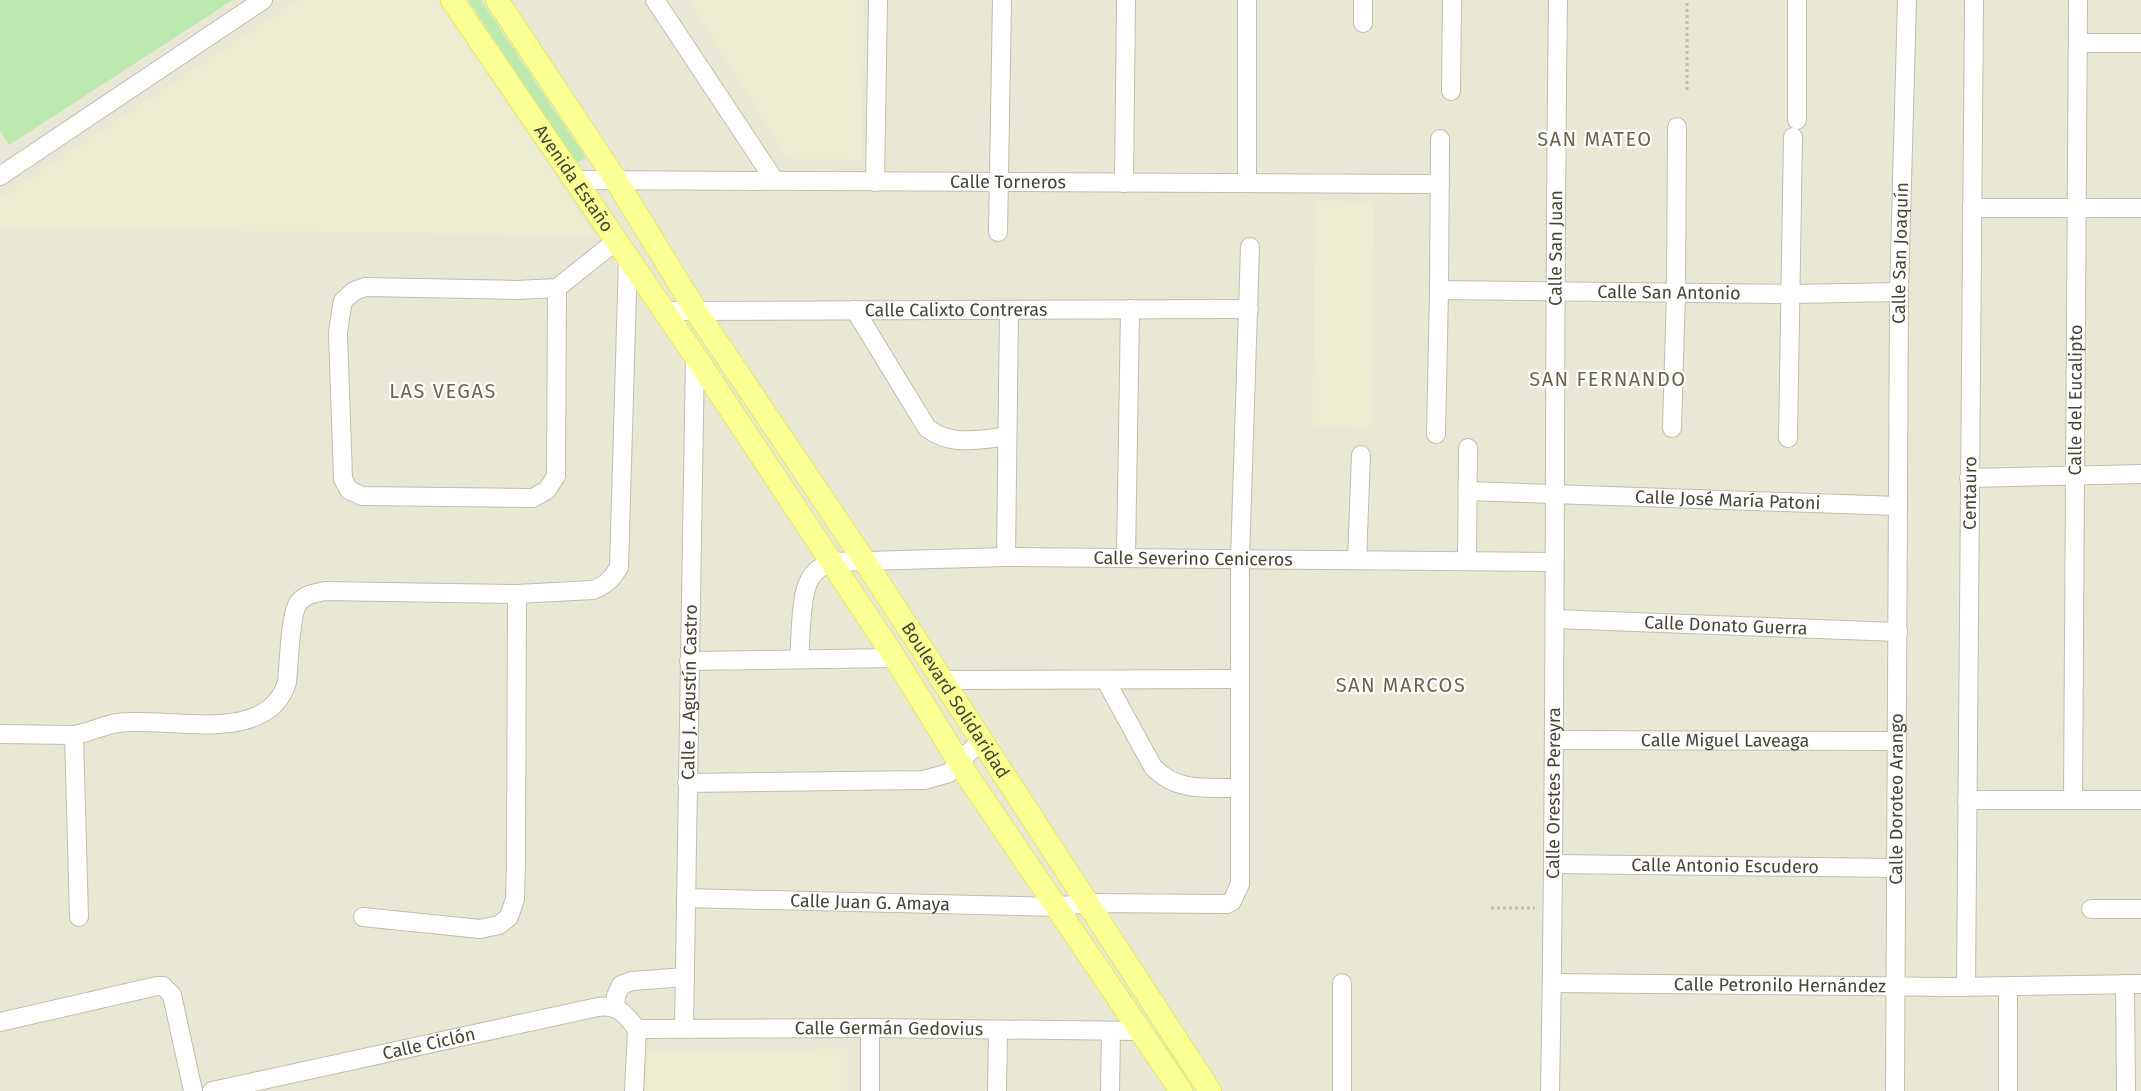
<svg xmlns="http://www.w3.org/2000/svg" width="2141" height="1091" font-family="'Fira Sans',sans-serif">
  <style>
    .residential { fill: #e8e8d4 }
    .education { fill: #ecedd0 }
    .green { fill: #bce9ae }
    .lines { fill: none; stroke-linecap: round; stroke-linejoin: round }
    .minor-casing { stroke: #bfbfa9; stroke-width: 20 }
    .major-casing { stroke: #e4e662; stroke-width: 24 }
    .path { stroke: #c1c09a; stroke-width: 3; stroke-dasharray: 3 3; stroke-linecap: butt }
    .minor { stroke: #fff; stroke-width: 18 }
    .major { stroke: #fcff94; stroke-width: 22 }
    .labels { text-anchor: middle; stroke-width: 4.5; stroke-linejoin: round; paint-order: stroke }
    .street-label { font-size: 18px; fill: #474535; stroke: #fff }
    .neighbourhood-label { font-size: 20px; letter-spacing: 1.5px; fill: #6a674c; stroke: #fff }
  </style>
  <rect width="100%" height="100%" fill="#f3f4e7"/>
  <path class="residential" d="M0,0H2141V1091H0Z"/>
  <path class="education" d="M298,0H438L595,236L0,227V199Z
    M688,0H863L862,160L788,159Z
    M1315,201L1374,202L1372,427L1313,426Z
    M847,1049V1091H647V1052Z"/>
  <path class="green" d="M0,0H233L9,145L0,131Z
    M468,0H481L586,158L576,163Z"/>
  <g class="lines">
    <g class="minor-casing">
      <g id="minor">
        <path d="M655,0L775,181"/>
        <path d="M1363,23V0"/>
        <path d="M2078,43H2141"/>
        <path d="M1451,91L1452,0"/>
        <path d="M1797,120V0"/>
        <path d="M0,176L263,0"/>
        <path id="s1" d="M574,180L1440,184"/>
        <path d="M875,182L878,0"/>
        <path d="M1124,183L1126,0"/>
        <path d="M1247,183V0"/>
        <path d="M1972,208H2141"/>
        <path d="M998,232L1002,0"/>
        <path d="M557,288L556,476L547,490L533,498L362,496L349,490L343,479L338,333L340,318L343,301L354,291L365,287L517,290L557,288L616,241"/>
        <path id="s2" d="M1439,290L1791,294L1899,292"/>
        <path d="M855,310L927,428C952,447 977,439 1006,437"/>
        <path id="s3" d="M664,311L1249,309"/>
        <path d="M1672,428L1676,292L1677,127"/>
        <path d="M1436,434L1439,290L1440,139"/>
        <path d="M1788,438L1793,137"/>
        <path d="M1969,478L2141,474"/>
        <path id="s4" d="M1468,491L1898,506"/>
        <path d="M1006,557L1009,310"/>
        <path d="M1126,558L1130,309"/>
        <path d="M1357,560L1361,455"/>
        <path d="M1467,560L1468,448"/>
        <path id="s5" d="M1555,619L1898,632"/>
        <path id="s6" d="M799,659C801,640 800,594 810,579C815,570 822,566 832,562L1006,557L1554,562"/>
        <path d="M689,661L895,658"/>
        <path d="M943,680L1240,679"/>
        <path d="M1106,681L1153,767C1178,793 1206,787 1240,788"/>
        <path d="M0,734L74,735"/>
        <path id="s7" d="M1554,740L1897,741"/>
        <path d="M687,783L924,780L949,773L982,739"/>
        <path d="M1967,800H2141"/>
        <path id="s8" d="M2073,800L2078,0"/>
        <path id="s9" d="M1554,864L1896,868"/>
        <path id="s10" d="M686,898L1055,907L1088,903L1227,904L1232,901L1240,884V560L1250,247"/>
        <path d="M2091,909H2141"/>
        <path d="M79,917L74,735C89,733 103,725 118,723C167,716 268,747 287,682C289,665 290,612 299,602C306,594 316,593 325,591L517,594L593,590C606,585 612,579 619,567L628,258"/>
        <path d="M363,917L480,929L499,925L509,917L515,899L516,863L517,594"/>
        <path id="s11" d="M1552,983L1952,987L2141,984"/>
        <path d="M2125,984L2126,1091"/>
        <path id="s12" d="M1966,987L1974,0"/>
        <path d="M2008,987V1091"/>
        <path d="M615,1008L616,996L621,985L632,981L685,977"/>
        <path d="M0,1022L157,986H163L172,995L193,1091"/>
        <path id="s13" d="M684,1028L695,356"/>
        <path id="s14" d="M637,1029L870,1028L1141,1031"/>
        <path id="s15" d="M212,1091L598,1007C618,1004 626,1015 637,1029"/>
        <path d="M634,1091L637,1029"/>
        <path d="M870,1091V1028"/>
        <path d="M997,1091L998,1030"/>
        <path d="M1110,1091L1111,1032"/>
        <path d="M1342,1091V983"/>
        <path id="s16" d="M1550,1091C1557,727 1553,364 1558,0"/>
        <path id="s17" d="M1895,1091L1899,292L1907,0"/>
      </g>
    </g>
    <g class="major-casing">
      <g id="major">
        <path id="s18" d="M452,0L695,356L895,658L969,778L1181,1091"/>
        <path id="s19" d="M497,0L616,180L696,311L864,560L1210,1091"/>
      </g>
    </g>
    <path class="path" d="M1687,90V0
      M1491,908H1535"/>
    <use href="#minor" class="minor"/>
    <use href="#major" class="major"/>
  </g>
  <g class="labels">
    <g class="street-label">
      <text dy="6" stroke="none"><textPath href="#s18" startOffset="216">Avenida Estaño</textPath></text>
      <text dy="6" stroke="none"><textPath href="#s1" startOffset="434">Calle Torneros</textPath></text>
      <text dy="6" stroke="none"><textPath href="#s16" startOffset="843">Calle San Juan</textPath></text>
      <text dy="6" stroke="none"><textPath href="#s17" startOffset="838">Calle San Joaquín</textPath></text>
      <text dy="6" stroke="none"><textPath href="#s2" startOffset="230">Calle San Antonio</textPath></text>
      <text dy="6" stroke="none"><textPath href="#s3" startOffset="292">Calle Calixto Contreras</textPath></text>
      <text dy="6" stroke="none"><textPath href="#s8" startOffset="400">Calle del Eucalipto</textPath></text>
      <text dy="6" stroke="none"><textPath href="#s12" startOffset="494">Centauro</textPath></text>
      <text dy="6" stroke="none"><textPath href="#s4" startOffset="260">Calle José María Patoni</textPath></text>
      <text dy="6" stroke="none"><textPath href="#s6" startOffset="471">Calle Severino Ceniceros</textPath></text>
      <text dy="6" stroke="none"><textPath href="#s5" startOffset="171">Calle Donato Guerra</textPath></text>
      <text dy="6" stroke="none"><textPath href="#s13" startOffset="336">Calle J. Agustín Castro</textPath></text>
      <text dy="6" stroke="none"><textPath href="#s19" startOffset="837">Boulevard Solidaridad</textPath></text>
      <text dy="6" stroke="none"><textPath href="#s7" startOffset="171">Calle Miguel Laveaga</textPath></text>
      <text dy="6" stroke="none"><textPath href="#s16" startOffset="298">Calle Orestes Pereyra</textPath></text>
      <text dy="6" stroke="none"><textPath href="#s17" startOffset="292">Calle Doroteo Arango</textPath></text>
      <text dy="6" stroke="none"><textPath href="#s9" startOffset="171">Calle Antonio Escudero</textPath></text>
      <text dy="6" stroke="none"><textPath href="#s10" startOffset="184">Calle Juan G. Amaya</textPath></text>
      <text dy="6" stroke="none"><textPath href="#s11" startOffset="228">Calle Petronilo Hernández</textPath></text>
      <text dy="6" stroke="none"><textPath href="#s14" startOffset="252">Calle Germán Gedovius</textPath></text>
      <text dy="6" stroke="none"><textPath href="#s15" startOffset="222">Calle Ciclón</textPath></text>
    </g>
    <g class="neighbourhood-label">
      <text x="1595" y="146">SAN MATEO</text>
      <text x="1608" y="386">SAN FERNANDO</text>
      <text x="443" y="398">LAS VEGAS</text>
      <text x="1401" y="692">SAN MARCOS</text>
    </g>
  </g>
</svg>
